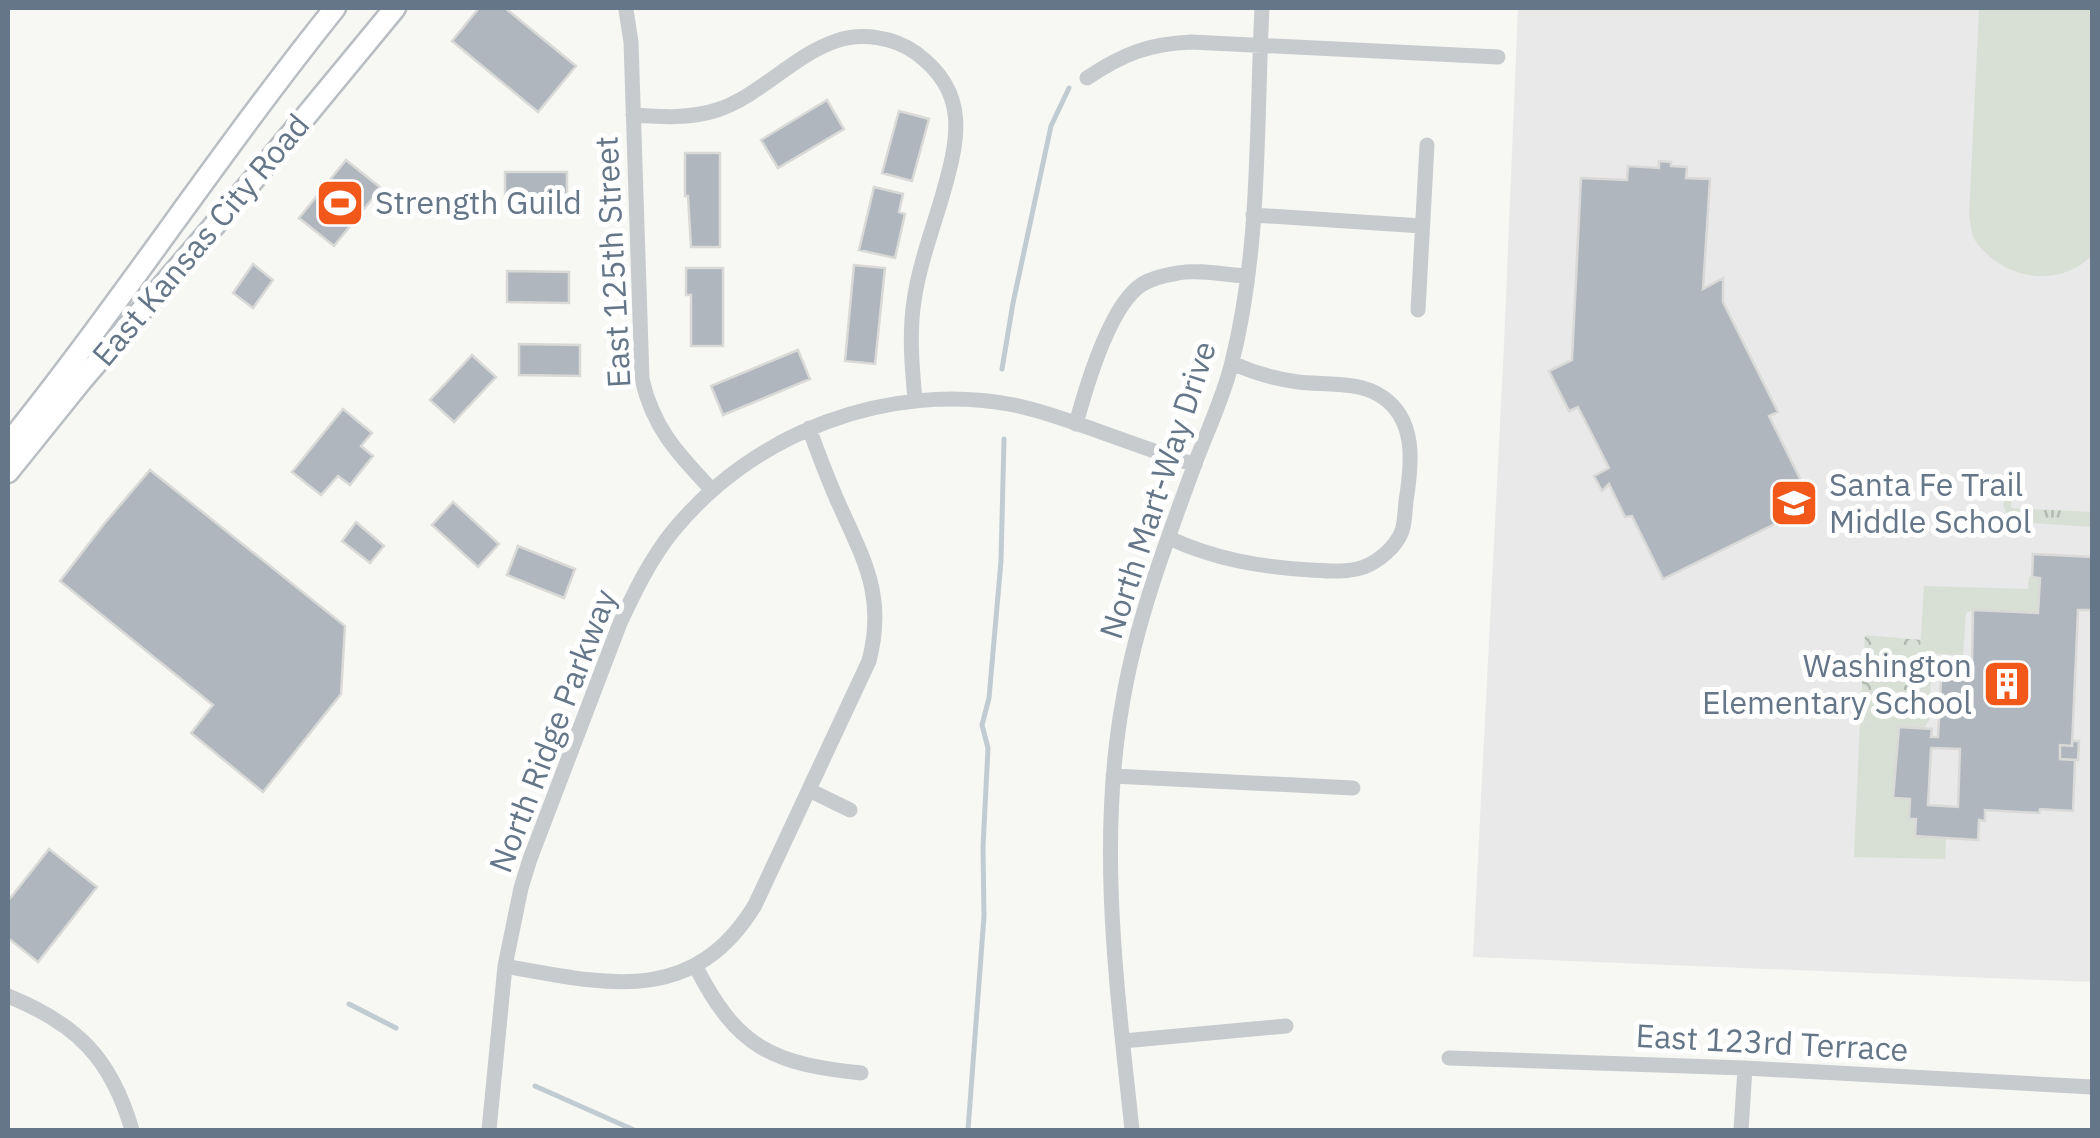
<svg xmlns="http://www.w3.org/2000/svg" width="2100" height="1138" font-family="'IBM Plex Sans',sans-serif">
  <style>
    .built { fill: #e8e9e8 }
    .grass { fill: url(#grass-tufts) }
    .park { fill: url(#park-crowns) }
    .garden { fill: #d8e0d5 }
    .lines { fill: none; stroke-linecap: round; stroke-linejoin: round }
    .stream { stroke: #c1ccd2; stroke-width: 5 }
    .building { fill: #afb6bd; stroke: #d9d9d7; stroke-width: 2.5; fill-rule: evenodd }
    .secondary-casing { stroke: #b9bec3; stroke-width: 25 }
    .street { stroke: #c7cbce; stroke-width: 15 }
    .secondary { stroke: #fff; stroke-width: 20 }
    .labels { text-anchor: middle; stroke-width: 10; stroke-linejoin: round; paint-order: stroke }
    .poi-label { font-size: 32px; fill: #647688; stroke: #fff; text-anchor: start }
    .street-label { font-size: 32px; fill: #647688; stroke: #fff }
  </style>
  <defs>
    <pattern id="grass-tufts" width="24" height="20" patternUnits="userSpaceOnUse" patternTransform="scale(2.5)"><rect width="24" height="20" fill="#d8e0d5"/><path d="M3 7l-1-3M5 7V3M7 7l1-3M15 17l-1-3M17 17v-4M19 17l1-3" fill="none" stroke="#b3bab3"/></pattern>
    <pattern id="park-crowns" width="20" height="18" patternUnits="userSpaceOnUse" patternTransform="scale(2.5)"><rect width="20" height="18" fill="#d8e0d5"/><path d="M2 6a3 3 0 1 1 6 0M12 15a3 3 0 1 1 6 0" fill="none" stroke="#b3bab3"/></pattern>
  </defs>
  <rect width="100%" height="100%" fill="#f7f8f4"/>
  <path class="built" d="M1518,8H2092V982L1473,957L1504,345Z"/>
  <path class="grass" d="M2006,493L2011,495V508L2092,512V527L2015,522C2005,516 2000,503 2006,493Z"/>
  <path class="park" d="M1865,635L1921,640L1917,700C1906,722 1882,722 1860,721Z"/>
  <path class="garden" d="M1979,8H2092V255C2063,286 2013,281 1985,252C1983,250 1976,243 1975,240C1971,234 1971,224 1969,217Z
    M2029,577L2040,578L2038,613L1973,610L1966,613L1963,655L1932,654L1929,721L1924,728H1899L1893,797L1910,799L1909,818L1916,819V836L1946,838L1945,859L1854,857L1860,721C1882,722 1906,721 1917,700L1924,586L2028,589Z"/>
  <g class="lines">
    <path class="stream" d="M1002,369L1013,303L1051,126L1069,88
      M349,1004L396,1028
      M535,1086L634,1130
      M968,1130L984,916L983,847L988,748L982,725L989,698L1001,561L1004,439"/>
  </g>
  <path class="building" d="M479,8H505L576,66L538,112L452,41Z
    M827,100L844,129L778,168L761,140Z
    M899,111L929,119L912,181L882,173Z
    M685,153H720V247H691L688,196H685Z
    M346,160L381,188L334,246L299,218Z
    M1659,161L1671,162V166L1687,167L1686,178L1710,179L1703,289L1723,278V302L1778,412L1769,416L1813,505L1663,579L1632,516L1625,517L1609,484L1602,491L1594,476L1609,468L1578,407L1569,411L1549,371L1572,360L1581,178L1627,180L1628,166L1659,168Z
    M505,172H567V203H505Z
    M874,187L903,194L899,212L905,214L895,258L859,250Z
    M253,264L273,280L253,308L233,293Z
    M854,265L885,268L875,364L845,361Z
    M686,268H723V346H691V295H686Z
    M507,271L569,272V303L507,302Z
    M519,344L580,345V376L519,375Z
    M798,350L810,379L723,415L711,386Z
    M472,355L496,377L454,422L430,400Z
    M343,409L372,433L361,446L373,456L350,485L338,476L321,495L292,472Z
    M150,470L345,626L341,694L263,792L191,733L213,705L60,581L104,524Z
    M453,502L499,544L478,567L432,525Z
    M356,522L384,546L370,563L342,541Z
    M518,546L575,569L564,598L507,575Z
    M2033,554L2092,557V610H2078L2072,746L2060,745V759L2075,760L2073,811L2040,809L2039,813L1985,810V821L1979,820L1978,840L1915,836L1916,819H1909L1910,799L1893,798L1899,727L1932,729L1931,737H1938L1942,663L1972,665L1973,610L2038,613L2040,578L2032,577ZM1931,748L1960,749L1958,807L1928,805Z
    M2072,741H2079L2078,760L2060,759V745L2072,746Z
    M49,849L97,887L38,962L8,938V901Z"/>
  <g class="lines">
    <g class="secondary-casing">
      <path id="secondary" d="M8,444C122,302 221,150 335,8
        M8,472L82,380L254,179L395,8"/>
    </g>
    <path class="street" d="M626,10L631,42L642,379C653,428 678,454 711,489
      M1087,78C1123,54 1148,44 1191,42L1498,57
      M633,115C662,117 689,119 717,110C760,96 792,56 836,41C861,32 894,37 916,53C971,93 958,141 942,197C932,231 919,266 914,301C909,334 912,367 915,400
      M1253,215L1422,226
      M1418,310L1427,145
      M1076,424C1086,387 1109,307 1141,285C1150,279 1166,275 1178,273C1199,269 1225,275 1247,276
      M1169,538C1214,559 1260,567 1310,570C1327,571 1347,573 1364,567C1379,561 1396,547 1402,531C1405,522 1405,510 1406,501C1412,464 1417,419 1381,396C1358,381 1325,385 1298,382C1275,379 1254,373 1232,363
      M1113,776L1353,788
      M809,790L850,810
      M505,966C605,984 693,1007 755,905L869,661C886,596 864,560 838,502C827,477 818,453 809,428
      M696,967C737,1048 773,1064 861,1073
      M8,996C77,1024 111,1058 132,1130
      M1123,1041L1286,1026
      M1449,1058L1745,1068L2092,1087
      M489,1130L505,966L521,888L530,859L620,623C635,591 651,558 673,531C754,432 888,381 1014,405C1039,410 1063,419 1087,427C1123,440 1159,453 1195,465
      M1132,1130C1117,987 1097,844 1123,700C1137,618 1167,540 1196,461C1208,429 1224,396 1232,362C1261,247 1256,125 1262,8
      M1741,1130L1745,1068"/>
    <use href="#secondary" class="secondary"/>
  </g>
  <defs>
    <g id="stadium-square" transform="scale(2.5)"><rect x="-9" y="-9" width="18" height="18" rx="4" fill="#f2581a" stroke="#fff"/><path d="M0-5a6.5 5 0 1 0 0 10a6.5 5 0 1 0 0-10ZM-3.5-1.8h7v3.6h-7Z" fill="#fff"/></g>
    <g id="school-square" transform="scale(2.5)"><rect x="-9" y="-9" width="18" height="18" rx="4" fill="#f2581a" stroke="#fff"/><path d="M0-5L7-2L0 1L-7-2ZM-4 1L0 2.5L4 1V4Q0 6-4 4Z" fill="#fff"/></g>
    <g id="building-square" transform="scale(2.5)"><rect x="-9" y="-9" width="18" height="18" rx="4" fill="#f2581a" stroke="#fff"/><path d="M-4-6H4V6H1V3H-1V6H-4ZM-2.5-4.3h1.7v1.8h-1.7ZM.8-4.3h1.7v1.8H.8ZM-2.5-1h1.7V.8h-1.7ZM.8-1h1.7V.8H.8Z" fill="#fff"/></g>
  </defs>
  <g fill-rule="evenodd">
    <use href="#stadium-square" x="340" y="203"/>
    <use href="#school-square" x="1794" y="503"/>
    <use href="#building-square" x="2007" y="684"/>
  </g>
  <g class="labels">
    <g class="poi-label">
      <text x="375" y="214">Strength Guild</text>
      <text x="1829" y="496">Santa Fe Trail<tspan x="1829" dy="37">Middle School</tspan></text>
      <text x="1972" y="677" text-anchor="end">Washington<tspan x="1972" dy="37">Elementary School</tspan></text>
    </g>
    <g class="street-label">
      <text transform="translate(201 240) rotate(-50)" y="11">East Kansas City Road</text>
      <text transform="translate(613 262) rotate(-93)" y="11">East 125th Street</text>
      <text transform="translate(1158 490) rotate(-72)" y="11">North Mart-Way Drive</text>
      <text transform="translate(553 731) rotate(-69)" y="11">North Ridge Parkway</text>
      <text transform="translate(1772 1043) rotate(3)" y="11">East 123rd Terrace</text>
    </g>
  </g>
  <rect width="2100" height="1138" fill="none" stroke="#647688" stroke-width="20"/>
</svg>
